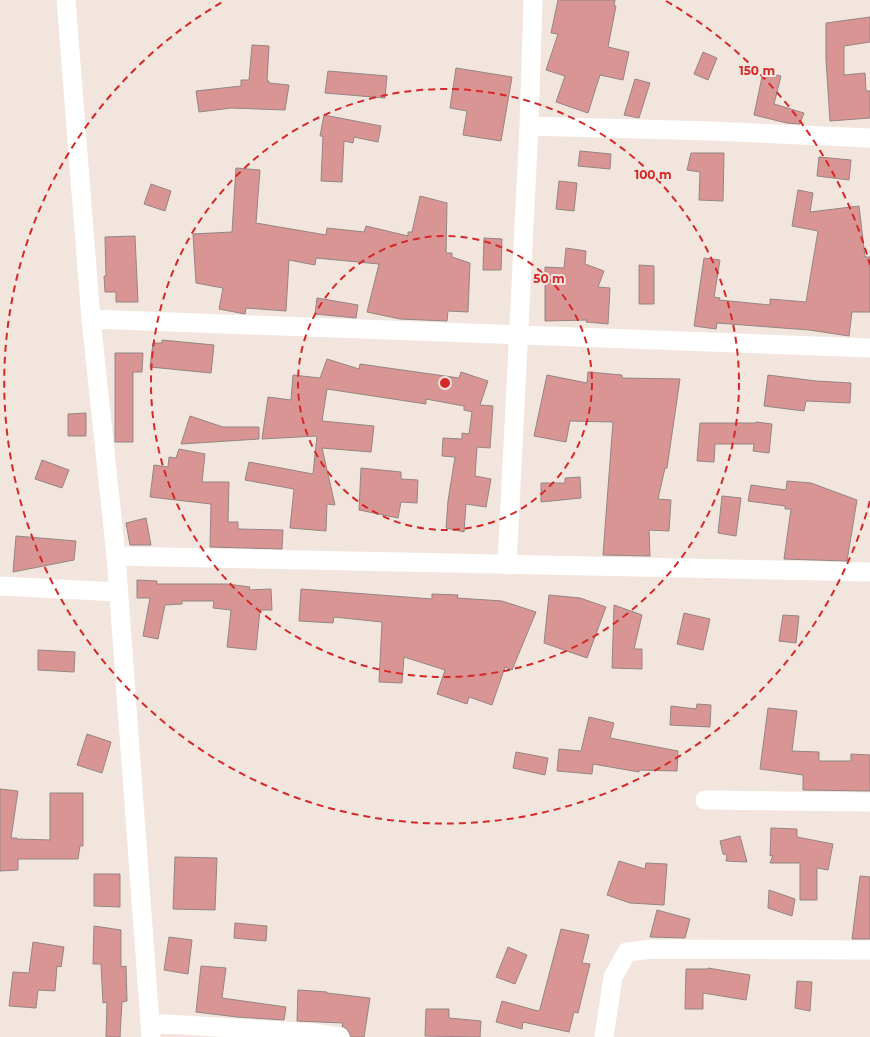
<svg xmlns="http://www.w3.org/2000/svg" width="870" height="1037" font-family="Montserrat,sans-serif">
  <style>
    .building { fill: #d99593; stroke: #948584 }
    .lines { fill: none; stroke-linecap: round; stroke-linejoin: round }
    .minor { stroke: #fff; stroke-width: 19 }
    .ring { fill: none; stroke: #d62828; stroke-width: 2; stroke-dasharray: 7 5 }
    .centre { fill: #d62828; stroke: #f2e5dd; stroke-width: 2 }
    .ring-label { font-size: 12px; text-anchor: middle; font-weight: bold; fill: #d62828; stroke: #f2e5dd; stroke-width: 4; stroke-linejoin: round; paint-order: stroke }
  </style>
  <rect width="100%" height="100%" fill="#f2e5dd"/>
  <path class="building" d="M558,0H615L614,6H616L608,47L629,52L623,80L600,75L588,113L556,102L565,76L546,70L558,34L551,33Z
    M870,17V42L844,46V75L865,73L866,91H870V118L830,121L826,60V23Z
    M252,45L269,46L267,81H269V83L289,85L285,110L231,108L199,112L196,91L241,86V80H249Z
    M703,52L717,58L708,80L694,74Z
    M456,68L512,77L501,141L463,135L467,111L450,108Z
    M328,71L387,76L385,98L325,93Z
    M763,72L781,76L774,104L804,113L800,124L787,123L754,115Z
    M635,79L650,83L639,118L624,115Z
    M324,115L381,126L378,142L354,137L353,143L344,141L342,182L321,181L323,136H320Z
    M580,151L611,154L610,169L578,166Z
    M691,153H724L723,201L699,200L700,172L687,170Z
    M819,157L851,160L849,180L817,176Z
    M236,168L260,170L256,223L326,235L327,228L364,232L366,226L408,236V232H412L420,196L447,203L446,253H452V257L470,263L468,312L448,311L447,321L400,319L367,312L379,264L316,258L315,265L289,260L286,311L246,308L245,314L219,309L223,288L196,283L193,234L232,232Z
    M559,181L577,183L574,211L556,209Z
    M151,184L171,191L165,211L144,204Z
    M798,190L813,193L810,212L859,206L865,257H870V312H852L849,336L809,330L717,323L716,329L694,326L704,258L720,260L714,297L720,298L719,300L770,305V299L806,302L818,231L792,226Z
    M135,236L138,302H116V292H105L104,276H106L105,237Z
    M484,238L502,239L501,270H483Z
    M566,248L586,251L585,264L604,271L598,287L610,288L608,324L586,322L587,320L545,321V267L564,268Z
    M639,265L654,266V304H639Z
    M317,298L358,305L356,318L315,314Z
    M162,340L214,345L211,373L150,367L153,343H162Z
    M115,353H143L142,372H133V442H115Z
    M327,359L359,369L360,364L459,378L461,372L488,381L480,405L493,406L490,448L477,447L475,476L491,479L486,507L466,504L464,532L446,528L448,501L455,457L442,456L443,438L462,439V433L469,434L472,412L464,410V406L426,399V404L327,389L322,421L374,426L371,452L322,448L335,505L327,504L326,531L290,528L294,489L245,480L249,462L313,474L317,436L262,439L268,397L291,400L293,375L320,378Z
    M588,372L622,375V378L680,379L667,468H665L658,499L671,500L669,531L649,530L650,556L603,555L613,422L570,421L566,442L534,436L547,375L587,383Z
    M768,375L816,381L851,383L850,403L806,401L804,411L764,406Z
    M86,413V436H68V414Z
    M190,416L223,427H259V439L181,444Z
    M756,422L772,424L769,453L753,451L754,444H715L714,462L697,461L700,423H756Z
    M179,449L205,454L202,482H229L228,522H238V529L283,530L282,549L210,547L211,504L150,497L154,465L168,467L169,457L176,458Z
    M42,460L69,470L62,488L35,479Z
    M361,468L401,472V479L418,480L417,503L401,502L398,518L359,510Z
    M580,477L581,498L541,502V483H565V478Z
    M787,481L811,483L857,500L847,561L784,559L791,509H785V506L748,501L751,485L786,490Z
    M722,496L741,498L736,536L718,533Z
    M146,518L151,545H130L126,523Z
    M16,536L76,541L74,560L13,572Z
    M137,580L157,581V584H227L250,587L249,590L271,589L272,610H260L256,650L227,647L231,610L213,608L214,601H182V604L165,605L158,639L143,636L150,598H137Z
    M301,589L432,599V594L458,595L457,598L502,601L536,612L512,670L505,667L492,705L469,697L467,704L437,694L445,670L404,657L402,683L379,682L382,622L334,617L333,623L299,621Z
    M549,595L580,598L606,607L587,658L544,643Z
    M614,605L642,615L634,649H642V669L612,668Z
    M684,613L710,619L703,650L677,644Z
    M783,615L799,616L796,643L779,641Z
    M38,650L75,652L74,672L38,670Z
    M697,704L711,705L710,727L670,725L671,706L696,709Z
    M768,708L797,711L792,751L819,752V761H851V754L870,755V791L803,790V775L760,769Z
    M589,717L614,723L610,738L678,751L677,771L639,770V772L593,764L592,774L557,771L559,749L581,751Z
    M87,734L111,742L102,773L77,765Z
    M516,752L548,758L545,775L513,768Z
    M0,789L18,791L11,838H17V839L50,840V793H83V846H80L78,859H18V870L0,871Z
    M771,828L797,829V837L833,844L828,870L817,868V900H800V863H770L773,855L770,856Z
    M740,836L747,862L726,861L727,855L723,854L720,841Z
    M175,857L217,858L215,910L173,909Z
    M619,861L645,869L646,863L667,864L664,905L630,903L607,895Z
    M94,874H120V907L94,906Z
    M860,876L870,877V939H852Z
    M769,890L795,899L792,916L768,908Z
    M657,910L690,919L685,938L650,937Z
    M235,923L267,926L266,941L234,938Z
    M94,926L121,930V967L126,966L127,1001L122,1002L120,1037H106L107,1002L103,1003L101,964H93Z
    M561,929L589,935L582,963L590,964L578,1013L574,1012L569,1032L523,1022L522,1029L496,1022L502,1001L538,1011L540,1009Z
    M169,937L192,940L188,974L164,970Z
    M33,942L64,947L61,967L57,966L55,991L38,990L36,1008L9,1006L13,972L29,973Z
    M508,947L527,955L515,984L496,977Z
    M201,966L226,968L222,998L286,1007L284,1020L237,1017L196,1012Z
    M708,968L750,975L746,1000L703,993V1009H685L686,969H708Z
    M797,981L812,982L810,1011L795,1008Z
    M298,990L327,992V993L370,998L364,1037H351L347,1029L342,1026L343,1023L297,1021Z
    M426,1009H449V1018L481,1021L480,1037L425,1036Z"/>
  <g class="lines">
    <path class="minor" d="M66,0L91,319L116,556L151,1037
      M529,126L710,131L870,138
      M91,319L870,348
      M116,556L870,572
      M507,565L529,126L533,0
      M0,586L118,592
      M705,800L870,802
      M150,1023L316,1033L340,1037
      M604,1037L613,977L627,952L652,949L870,950"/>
  </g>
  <g class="ring">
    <circle cx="445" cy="383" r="147"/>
    <circle cx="445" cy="383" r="294"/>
    <path d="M870 501A441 441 0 1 1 224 1M666 1A441 441 0 0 1 870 265"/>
  </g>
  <circle cx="445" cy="383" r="6" class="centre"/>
  <g class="ring-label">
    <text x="757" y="75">150 m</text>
    <text x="653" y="179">100 m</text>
    <text x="549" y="283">50 m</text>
  </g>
</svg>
